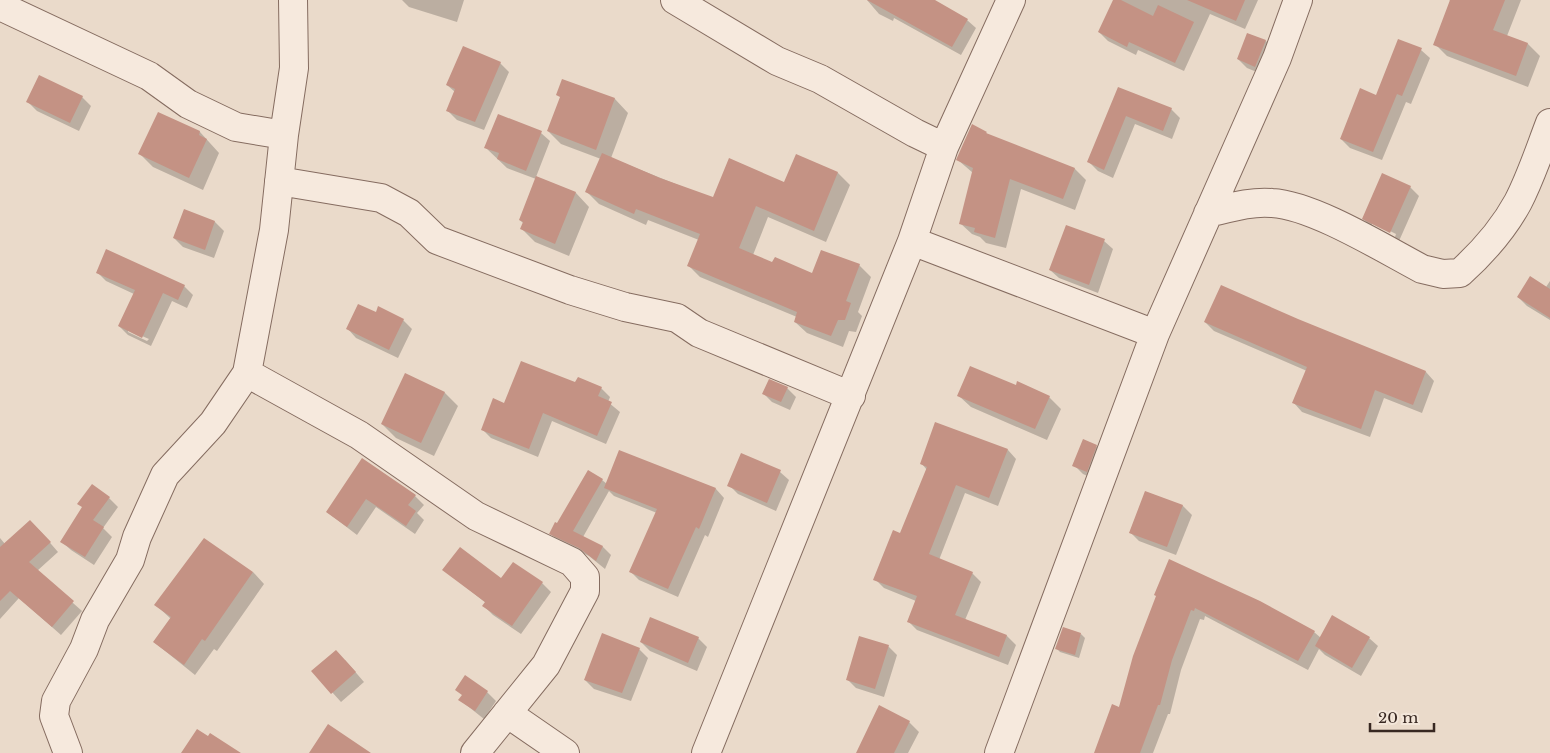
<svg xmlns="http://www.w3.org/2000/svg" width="1550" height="753" font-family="'Libre Baskerville',serif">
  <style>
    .shadow { fill: #0003; fill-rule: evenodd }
    .building { fill: #c49284 }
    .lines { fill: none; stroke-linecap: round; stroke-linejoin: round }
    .minor-casing { stroke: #856c60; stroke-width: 30 }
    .minor { stroke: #f6e9dd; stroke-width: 28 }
  </style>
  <rect width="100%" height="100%" fill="#eadaca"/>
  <path class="shadow" d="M402,0H464L457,22L409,7Z
    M867,0H933L967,20L976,28L961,55L894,18L893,21L879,14Z
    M1115,0H1258L1245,29L1210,14L1184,71L1138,50L1136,55L1108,41L1099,32Z
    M1449,0H1521L1507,36L1528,44L1540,56L1528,87L1447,56L1435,44L1451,1Z
    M1248,34L1266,41L1274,50L1264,75L1247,68L1238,59Z
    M1421,50L1430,58L1411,104L1406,102L1382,160L1350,148L1341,139L1376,96Z
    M500,63L509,72L484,130L457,120L448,111L455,92L447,85Z
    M563,80L615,99L628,113L611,158L713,199L785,184L796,156L838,173L850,185L826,242L768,217L753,255L772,264L813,274L859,265L871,277L858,312L862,316L856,332L849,331L843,347L807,333L795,322L797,317L700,277L688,265L699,240L648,220L646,225L599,204L587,192L601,159L561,144L548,131L561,98Z
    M1119,89L1171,109L1180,118L1172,139L1135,124L1113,178L1098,171L1089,162Z
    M82,97L91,106L79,131L37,111L28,102Z
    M159,114L200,132L219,153L203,190L153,167L140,154Z
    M541,133L550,141L536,177L576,193L589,207L569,256L535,242L522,229L524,224L520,220L536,179L507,168L486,148Z
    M986,133L989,136L1075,169L1086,180L1075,210L1021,189L1006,248L986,243L980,237L972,234L960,223L973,173L958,160Z
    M1410,187L1419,196L1399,241L1372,227L1363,219ZM1372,222L1396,234L1395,237L1372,225Z
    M184,211L215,222L224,231L214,258L183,247L174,238Z
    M1104,241L1113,249L1098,293L1059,278L1050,270Z
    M98,273L184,286L193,295L187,308L172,301L151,346L128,335L119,326L134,294L106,281ZM128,330L149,339L147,341L128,332Z
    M1550,281V320L1527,306L1518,297L1546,287Z
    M376,313L403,320L412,329L398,358L356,338L348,329Z
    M1297,321L1426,372L1434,381L1422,413L1384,398L1370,437L1302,412L1294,403L1307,371L1214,331L1205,322Z
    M406,375L445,393L458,406L434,456L396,438L382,424Z
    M578,379L601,388L610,397L608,402L620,412L606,444L552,421L538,457L491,438L482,429L505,405L576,384Z
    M787,388L796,397L790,410L772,402L763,393Z
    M959,396L1049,397L1061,409L1047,440L971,407Z
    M1096,446L1105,455L1096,480L1083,474L1074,465Z
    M1008,450L1016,459L998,506L965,493L939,560L972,573L981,582L965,620L1007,636L1016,645L1008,665L917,630L908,621L916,601L884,588L875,579L901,534L927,470L922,464Z
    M363,460L415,496L424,505L417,513L424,520L415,534L376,507L357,535L327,512Z
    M780,472L789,480L776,511L738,494L729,485Z
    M602,480L607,484L716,489L724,498L708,537L705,535L678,597L639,580L630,571L657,513L614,496L609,491L583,537L603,547L611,555L605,569L589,556L559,542L550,533Z
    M1146,492L1183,506L1192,515L1176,555L1139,541L1130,532Z
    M109,498L118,507L103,528L112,537L94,565L71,550L62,542Z
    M39,530L58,552L37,571L82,611L61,635L19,598L0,619V538L5,544Z
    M444,570L502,580L542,583L551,592L521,634L493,615L484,606L486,603Z
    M253,572L264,584L217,651L214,649L195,675L154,642L171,619L156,605Z
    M1157,597L1314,632L1321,638H1369L1378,646L1361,676L1325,655L1319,649L1308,670L1205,616L1204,620L1200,619L1181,670L1170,714H1168L1153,753H1098L1119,708Z
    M1081,634L1085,638L1079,658L1060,652L1056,648Z
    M603,635L639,649L648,658L631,701L594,689L585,680Z
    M698,638L707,647L697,671L650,651L641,642Z
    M888,646L897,655L884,697L856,688L847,679Z
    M345,660L364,682L341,702L313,671Z
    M487,692L496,701L484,719L460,700L463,696Z
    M909,722L919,732L908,753H857Z"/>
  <path class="building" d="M867,0H935L968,19L952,47Z
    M1113,0H1121L1153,16L1158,5L1194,22L1175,63L1129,42L1127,47L1098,32Z
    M1187,0H1245L1236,21Z
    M1450,0H1505L1493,30L1528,43L1516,76L1433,45Z
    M1247,33L1266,40L1255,67L1237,59Z
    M1398,39L1422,48L1402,96L1397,94L1373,152L1340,139L1360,88L1376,95Z
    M463,46L501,62L475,122L446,111L455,89L446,85Z
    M39,75L83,96L70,123L26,102Z
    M562,79L615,98L596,150L547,131L560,97L556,95Z
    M1118,87L1172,108L1163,131L1126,116L1104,170L1087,162Z
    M158,112L200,131L199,135L207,139L189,178L138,154Z
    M498,114L542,131L526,171L497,159L499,153L484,148Z
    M972,124L987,132L986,133L1075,168L1063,199L1010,179L995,238L974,232L975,228L959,224L973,168L956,160Z
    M602,153L660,178L713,197L729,158L784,182L796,154L838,172L814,231L756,206L739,248L772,262L775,257L812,273L821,250L860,264L846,301L851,303L845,320H838L831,336L794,322L797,312L687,266L700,234L636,209L634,214L585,192Z
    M1382,173L1411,186L1390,233L1362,219Z
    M536,176L576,192L555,244L520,229L523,222L519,220Z
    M184,209L215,221L205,250L173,238Z
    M1066,225L1105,239L1089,285L1049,270Z
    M106,249L185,285L178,300L163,293L142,338L118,326L135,290L96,273Z
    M1530,276L1550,289V318L1517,297Z
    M1221,285L1298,319L1426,371L1413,405L1375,390L1361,429L1292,403L1307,367L1204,322Z
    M358,304L376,312L378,306L404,319L389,350L346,329Z
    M521,361L575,382L578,377L602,387L598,396L612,402L597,436L543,413L529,449L481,430L493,398L504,403Z
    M970,366L1016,385L1017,381L1050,396L1035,429L957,396Z
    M405,373L445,392L421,443L381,424Z
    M769,379L788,387L781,402L762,394Z
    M935,422L1008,449L989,498L956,485L929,554L973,572L955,615L1007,635L999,657L907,622L917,596L873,580L893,530L900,533L927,467L920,464Z
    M1083,439L1097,445L1087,472L1072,466Z
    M619,450L716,488L699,529L696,527L668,589L629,572L657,509L604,488Z
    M741,453L781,470L767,503L727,486Z
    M362,458L416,495L408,505L416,511L406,526L366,499L347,527L326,512Z
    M588,470L603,479L573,531L603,546L596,561L579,548L549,534L555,522L557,523Z
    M92,484L110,497L93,520L104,527L85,557L60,542L82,507L77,504Z
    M1145,491L1183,505L1167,547L1129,533Z
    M30,520L51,542L29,562L74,601L52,627L10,591L0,601V547Z
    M204,538L253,572L205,641L202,639L184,665L153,642L171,617L154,605Z
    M460,547L501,578L513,562L543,582L512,626L482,606L485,602L442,570Z
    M1169,559L1260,601L1315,631L1298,661L1195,608L1194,611L1191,610L1172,660L1160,705H1158L1140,753H1094L1112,704L1119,707L1133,656L1156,596L1154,595Z
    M1332,615L1370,637L1352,668L1315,646Z
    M650,617L699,637L688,663L640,642Z
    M1063,627L1081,633L1075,655L1055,649Z
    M602,633L640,648L622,693L584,680Z
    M859,636L889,645L875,689L846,680Z
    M336,650L356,672L331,694L311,671Z
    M465,675L488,691L475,711L458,700L462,695L455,690Z
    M879,705L910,721L894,753H856Z
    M328,724L371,753H309Z
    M197,729L208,736L210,733L241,753H181Z"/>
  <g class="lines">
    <g class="minor-casing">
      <path id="minor" d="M675,0L777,61L820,79L915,133L944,147
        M0,6L149,76L188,104L236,127L284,135
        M279,181L381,198L409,213L437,240L570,290L625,307L677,318L699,333L851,396
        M1208,213C1229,208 1251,201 1272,203C1313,205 1384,249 1422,269L1443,274L1460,273C1482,253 1504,228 1518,202C1531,177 1540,149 1550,123
        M912,241L1155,334
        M247,373L359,435L476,516L572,562L585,577V591L546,665L475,753
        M507,713L565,753
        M68,753L54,716L56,701L84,649L95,620L130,560L137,537L165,475L213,423L247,373L274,230L284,135L294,68L293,0
        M706,753L912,241L944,147L1011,0
        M999,753L1155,334L1277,58L1298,0"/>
    </g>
    <use href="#minor" class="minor"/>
  </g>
  <path d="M1370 723v8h64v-8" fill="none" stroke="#382822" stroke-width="2.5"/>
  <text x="1378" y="723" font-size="15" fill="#382822" stroke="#f3e6d9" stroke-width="4" paint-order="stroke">20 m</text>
</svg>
